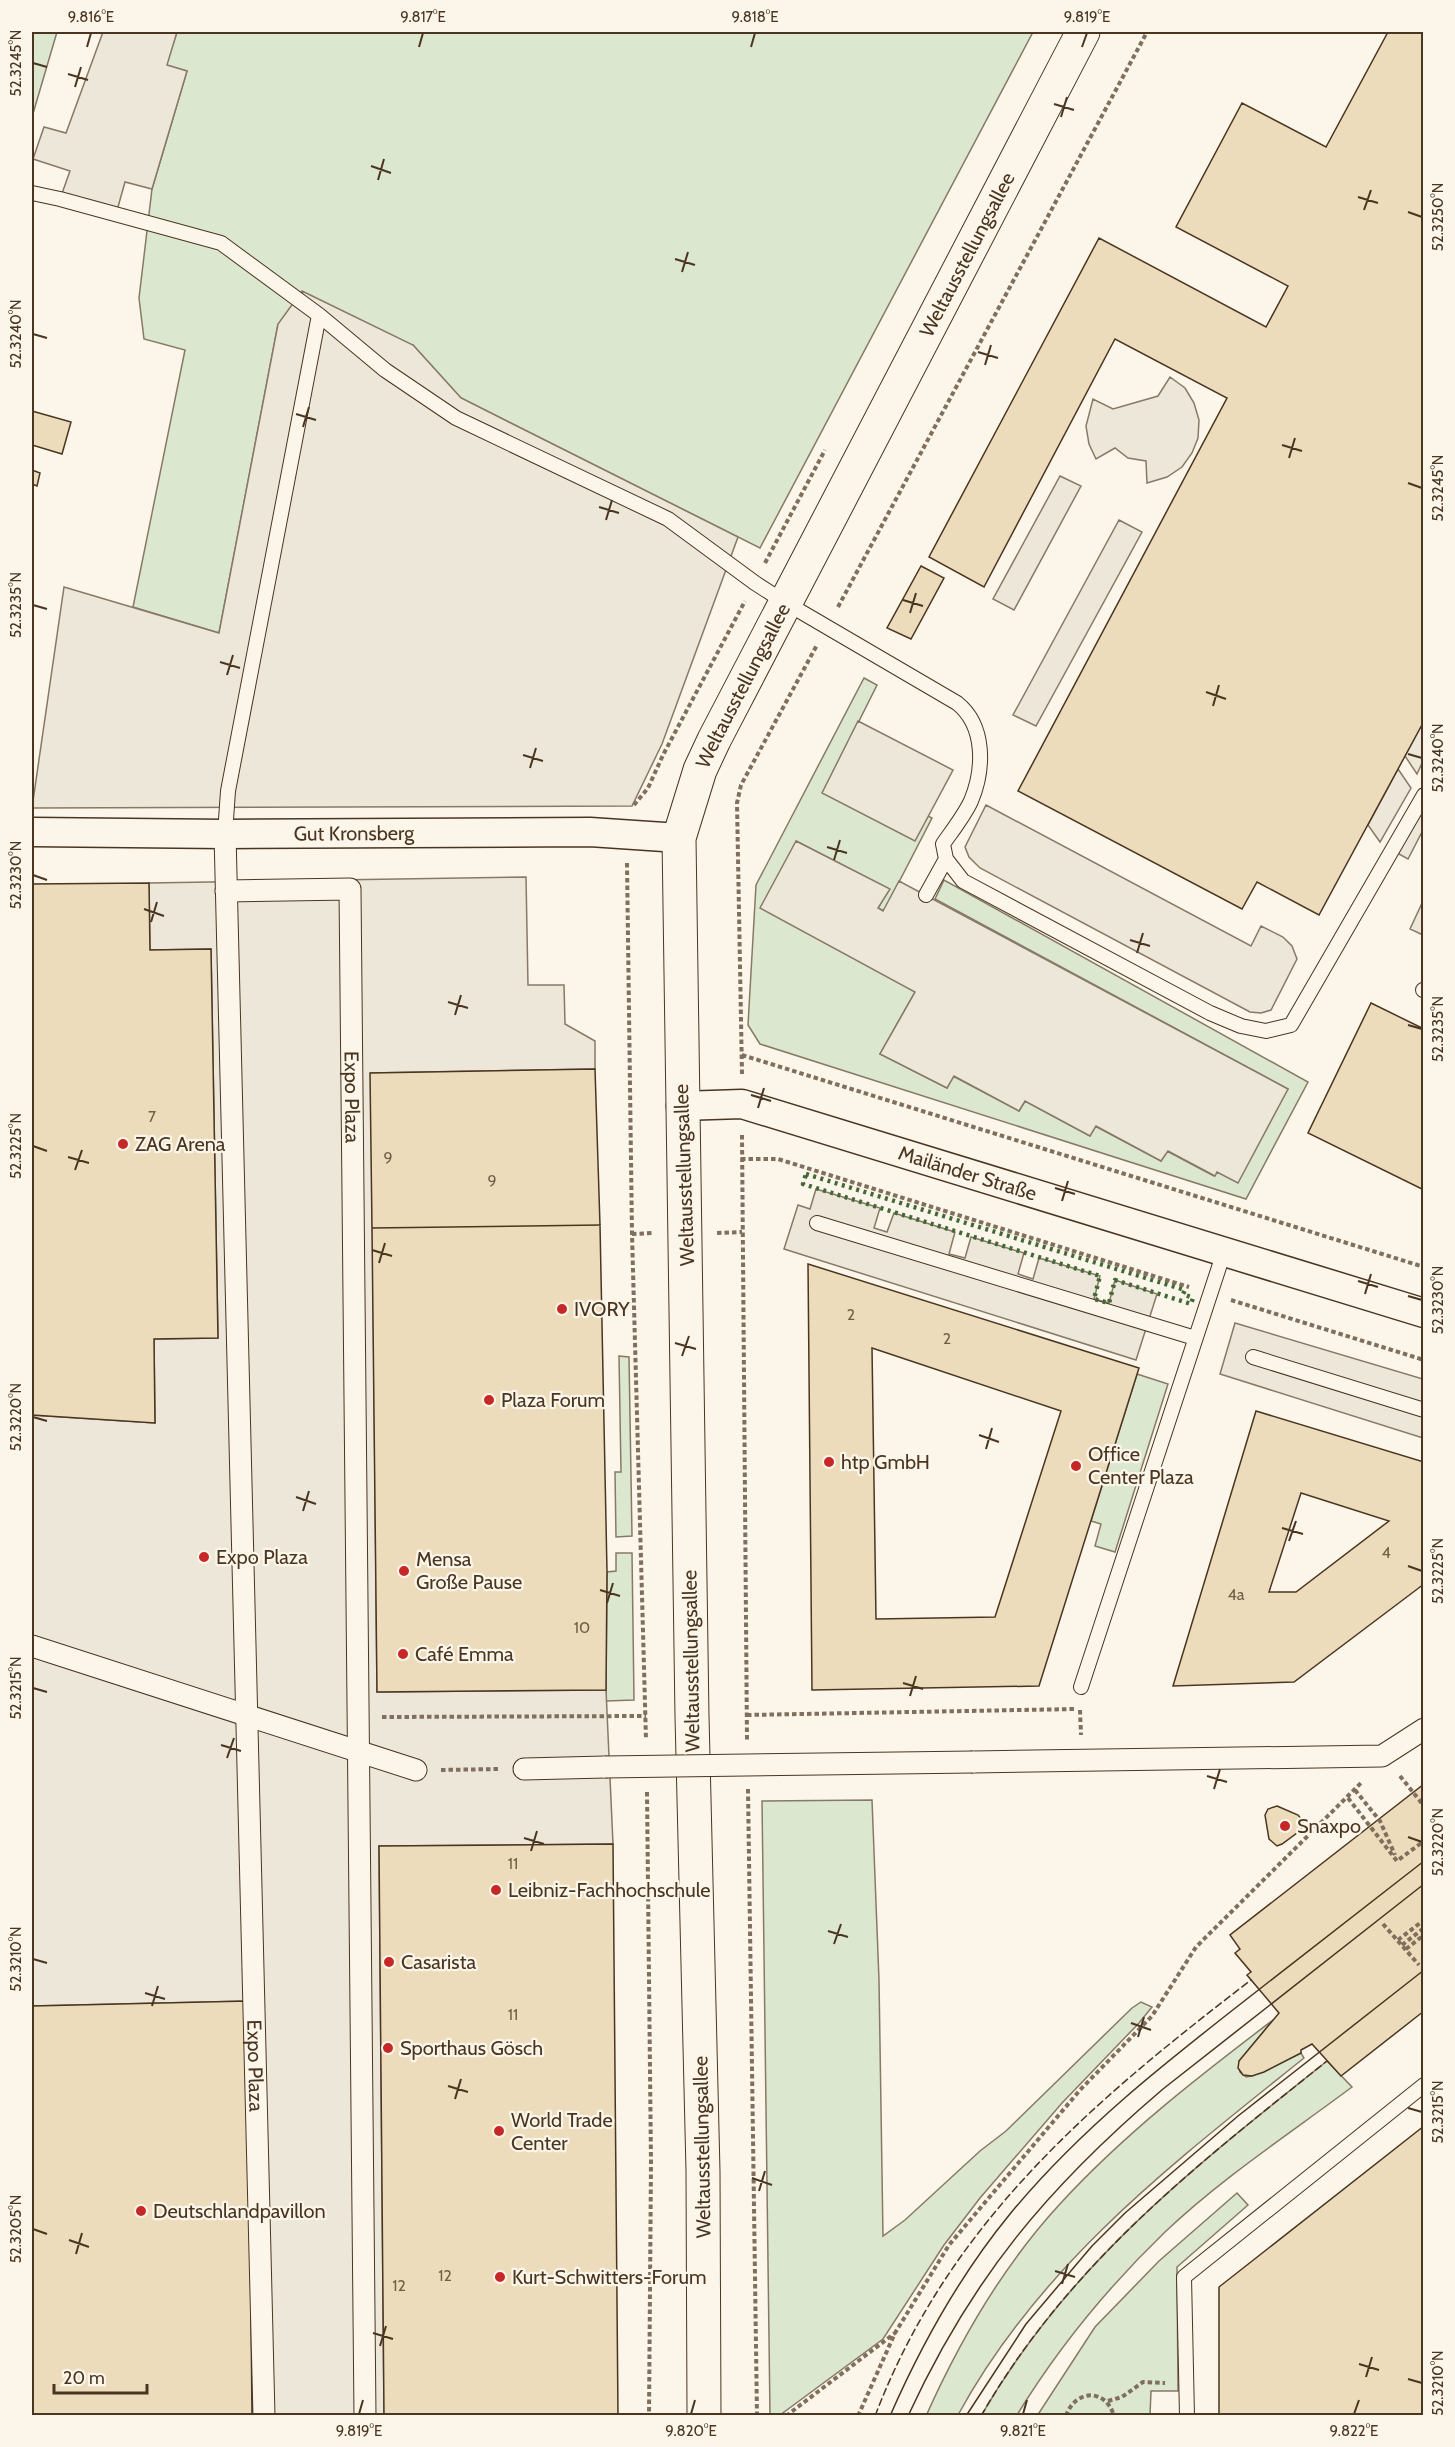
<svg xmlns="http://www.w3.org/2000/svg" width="1455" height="2447" font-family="Cabin,sans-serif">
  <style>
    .green { fill: #dce7d0; stroke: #887966; stroke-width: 1.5 }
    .parking { fill: #ede7d9; stroke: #887966; stroke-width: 1.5 }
    .building { fill: #ecdcbc; stroke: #4a3520; stroke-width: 1.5; fill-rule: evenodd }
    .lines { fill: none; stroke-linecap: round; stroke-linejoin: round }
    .service-casing { stroke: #4a3520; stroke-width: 16 }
    .pedestrian-casing { stroke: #4a3520; stroke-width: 23 }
    .minor-casing { stroke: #4a3520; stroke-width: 31 }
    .secondary-casing { stroke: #4a3520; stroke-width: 35 }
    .path { stroke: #7f6f5c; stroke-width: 4; stroke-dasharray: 4.5 3; stroke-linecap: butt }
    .service { stroke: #fbf6e9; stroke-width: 14 }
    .pedestrian { stroke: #fbf6e9; stroke-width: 21 }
    .minor { stroke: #fbf6e9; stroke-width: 28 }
    .secondary { stroke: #fbf6e9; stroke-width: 33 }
    .tram { stroke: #4a3520; stroke-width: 1.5 }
    .pedestrian-bridge-casing { stroke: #4a3520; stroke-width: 23; stroke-linecap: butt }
    .pedestrian-bridge { stroke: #fbf6e9; stroke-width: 21 }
    .hedge { stroke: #436837; stroke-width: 4.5; stroke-dasharray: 3 4.5; stroke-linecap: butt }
    .fence { stroke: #4a3520; stroke-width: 1.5; stroke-dasharray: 8 3; stroke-linecap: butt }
    .ticks { fill: none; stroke: #4a3520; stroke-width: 2 }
    .poi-dot { fill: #c62828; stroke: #fbf6e9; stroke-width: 2 }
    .labels { text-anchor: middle; stroke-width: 4.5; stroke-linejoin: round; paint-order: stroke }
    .number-label { font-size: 16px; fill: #725f47 }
    .street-label { font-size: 20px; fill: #4a3520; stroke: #fbf6e9 }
    .poi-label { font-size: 20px; fill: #4a3520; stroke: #fbf6e9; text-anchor: start }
    .neatline { fill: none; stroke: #4a3520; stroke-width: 2 }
    .ticks-label { font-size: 15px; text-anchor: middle; fill: #4a3520 }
  </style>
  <rect width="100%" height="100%" fill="#fbf6e9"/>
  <path class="green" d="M32,32H57L32,117Z
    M177,32H1033L760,548L461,398L413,345L278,324L219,633L133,607L185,350L144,339L139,298L152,189L187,71L166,65Z
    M864,678L877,685L823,793L915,840L928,816L932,818L884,911L878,908L889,889L796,841L915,992L880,1054L947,1088L953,1076L1019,1111L1025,1101L1090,1136L1095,1126L1161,1161L1167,1151L1214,1176L1288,1089L935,899L944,880L1308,1082L1246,1199L760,1044L748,1025L756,885Z
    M619,1356L629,1357L632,1536L616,1537L615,1472H621Z
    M1137,1374L1168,1384L1115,1552L1095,1546L1101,1524L1091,1521Z
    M616,1553H632L634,1700L606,1701L607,1572L616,1571Z
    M872,1800L879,1980L883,2236L905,2220L980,2151L1006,2131L1132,2008L1141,2002L1152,2007L1139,2023L1062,2103L980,2198L944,2245L883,2339L780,2415H770L762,1801Z
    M1273,2020L1239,2061L1240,2072L1246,2077L1252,2076L1301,2053L1304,2058C1172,2164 1041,2263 958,2415L926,2416C960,2340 1003,2266 1059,2205C1123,2135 1198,2077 1273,2020Z
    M1327,2061L1352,2087C1289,2134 1222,2178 1165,2232C1108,2287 1058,2348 1017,2415L981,2416C1068,2265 1194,2167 1327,2061Z
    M1237,2193L1248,2205L1177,2267L1178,2391H1151L1150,2415L1037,2416L1095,2327L1159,2261Z"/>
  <path class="parking" d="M103,32H177L167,65L187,71L152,189L125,182L116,214L60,199L70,171L33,159L44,127L66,133Z
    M302,291L413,345L461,398L738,537L662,744L632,806L32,808L64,587L219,633L278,324Z
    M1170,377L1185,388L1194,403L1199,420L1198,438L1192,453L1182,467L1167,477L1147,483L1146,461L1128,458L1115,448L1096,459L1089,444L1086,426L1093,399L1113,409L1158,396Z
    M1060,476L1081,486L1014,610L993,599Z
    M1119,520L1142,532L1036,726L1013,715Z
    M858,721L953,770L915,841L822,793Z
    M1423,721V761L1417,774L1405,756Z
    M1398,769L1411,788L1380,842L1368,825Z
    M1423,803V830L1408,859L1397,853Z
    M986,805L1251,946L1261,926L1283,937L1292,946L1297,959L1271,1010L1261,1013L1250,1012L980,868L969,857L965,847Z
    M796,841L890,889L878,908L883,911L899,881L1288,1089L1238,1183L1217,1172L1215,1176L1168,1151L1161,1161L1096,1126L1090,1136L1025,1101L1019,1111L954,1076L947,1088L880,1054L915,992L760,908Z
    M526,877L528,985H564L565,1024L595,1041V1069L371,1073L377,1692L606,1690L613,1844L379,1846L384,2415H252L248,2001L32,2006V1415L155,1423L154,1339L218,1338L211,949L150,950L149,883Z
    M1423,901V935L1410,929Z
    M816,1189L880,1208L874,1228L887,1232L894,1213L955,1232L949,1254L965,1258L971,1237L1024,1253L1018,1274L1033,1279L1039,1258L1100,1276L1094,1299L1109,1303L1115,1280L1157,1294L1136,1360L784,1249L798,1205L810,1209Z
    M1235,1323L1423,1379V1438L1220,1374Z"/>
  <path class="building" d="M1388,32H1424V721L1319,915L1257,882L1242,909L1018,791L1227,398L1115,339L984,587L929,557L1099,238L1266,327L1288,286L1176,227L1242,103L1326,147Z
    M32,411L71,422L62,454L32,445Z
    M32,470L40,473L37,486L32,484Z
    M921,566L944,578L911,639L887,628Z
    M149,883L150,950L211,949L218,1338L154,1339L155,1423L32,1415V884Z
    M1371,1003L1424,1029V1190L1308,1133Z
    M595,1069L600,1225L372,1228L370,1073Z
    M600,1225L607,1572L606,1690L377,1692L372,1228Z
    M808,1264L1139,1368L1039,1686L812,1690ZM872,1348L1061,1411L995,1617L876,1619Z
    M1256,1411L1424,1462V1584L1294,1682L1173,1686ZM1301,1493L1389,1521L1296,1592H1269Z
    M1424,1784V2011L1341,2076L1312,2044L1301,2050V2053L1264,2072L1252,2076L1243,2075L1238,2068L1239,2061L1279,2013L1247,1975L1251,1972L1235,1953L1240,1949L1230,1935Z
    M1277,1806L1298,1815L1304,1822L1301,1830L1282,1844L1277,1846L1269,1839L1265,1815L1268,1809Z
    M613,1844L618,2416H384L379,1846Z
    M248,2001L252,2416H32V2006Z
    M1424,2126V2416H1219V2287Z"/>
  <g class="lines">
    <g class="service-casing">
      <path id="service" d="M32,193L60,199L221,243L319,315
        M225,834L228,791L319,315L385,370L456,418L668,519L755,583L786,603L957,703C986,726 984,770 971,801C964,816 952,831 943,844L946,859L963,881L1210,1013L1241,1026L1266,1031L1291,1025L1424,795
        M926,895L946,859
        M1423,990H1424
        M817,1223L1195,1338
        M1253,1357L1424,1410
        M1081,1687L1224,1252
        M1187,2416L1184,2277L1424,2085"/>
    </g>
    <g class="pedestrian-casing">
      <g id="pedestrian">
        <path id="s1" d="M225,834L264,2416"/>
        <path id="s2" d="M226,891L350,889L365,2416"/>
        <path d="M32,1646L416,1770"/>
        <path d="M973,1762L1382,1756L1424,1729"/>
        <path d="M524,1769L605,1767"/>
      </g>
    </g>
    <g class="minor-casing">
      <g id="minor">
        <path id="s3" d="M32,832L225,834L590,832L679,838"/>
        <path id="s4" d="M681,1106L742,1104L1424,1313"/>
      </g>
    </g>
    <g class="secondary-casing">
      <g id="secondary">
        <path id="s5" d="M704,2416L703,2171L692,1716L679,838L700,770L714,740L1083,32"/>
      </g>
    </g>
    <path class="path" d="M765,563L825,450
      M838,607L1147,32
      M634,805L648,788L663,755L745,601
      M627,863L632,1234L646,1740
      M742,1055L1424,1267
      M742,1074L737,803L741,785L817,645
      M742,1135L747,1740
      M741,1159H778L1189,1287
      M717,1233L742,1232
      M632,1234L653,1233
      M1231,1300L1424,1360
      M1080,1710L1081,1735
      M747,1715L1075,1709
      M382,1717L646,1716
      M441,1770L500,1769
      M1400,1776L1424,1806
      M748,1789L757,2416
      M1355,1790L1380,1821L1395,1855
      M647,1792L651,2163L649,2416
      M1348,1798L1397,1861L1424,1841
      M1383,1924L1419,1965
      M1398,1940L1424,1920
      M1402,1945L1424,1928
      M1406,1949L1424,1935
      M1108,2401L1122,2397L1143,2382L1165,2383
      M786,2416L895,2333
      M858,2416L895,2333L949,2245L1080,2090L1152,2016L1196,1947L1361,1783
      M1066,2416C1075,2389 1106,2388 1114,2416"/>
    <use href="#service" class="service"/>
    <use href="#pedestrian" class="pedestrian"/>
    <use href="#minor" class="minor"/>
    <use href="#secondary" class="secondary"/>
    <path class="tram" d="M890,2416C922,2343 960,2275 1010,2214C1080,2129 1166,2062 1252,1995C1309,1951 1366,1906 1424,1861
      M908,2416C972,2277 1048,2187 1163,2089L1424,1884
      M966,2416L1026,2324L1092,2246L1125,2213L1238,2116L1424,1970"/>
    <g class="pedestrian-bridge-casing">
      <path id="pedestrian-bridge" d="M605,1767L973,1762"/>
    </g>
    <use href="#pedestrian-bridge" class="pedestrian-bridge"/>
    <path class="hedge" d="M806,1174L1185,1290L1183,1294L1193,1298L1191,1304L1115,1280L1109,1303L1094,1299L1100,1276L803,1184Z"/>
    <path class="fence" d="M875,2416C949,2222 1092,2102 1251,1980
      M981,2416C1068,2265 1194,2167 1327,2061"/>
  </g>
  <path class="ticks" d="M87,47L91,33M419,47L423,33M751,47L755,33M1082,47L1087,33M33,63L47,67M68,74L88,80M75,87L81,67M1054,104L1074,110M1061,117L1067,97M371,166L391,173M378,180L384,159M1358,197L1378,203M1364,210L1371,190M1408,212L1422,217M675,259L695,265M682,272L688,252M33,334L47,338M978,352L998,358M985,365L991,345M296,414L316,420M303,427L309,407M1282,445L1302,451M1289,458L1295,438M1408,483L1422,488M599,507L619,513M606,520L612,500M903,600L923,606M33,605L47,609M910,613L916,593M220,662L240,668M227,675L233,655M1206,692L1226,699M1213,706L1219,685M1408,754L1422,758M523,755L543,761M530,768L536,748M827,847L847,853M834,860L840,840M33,875L47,880M144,909L164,916M151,922L157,902M1130,940L1150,946M1137,953L1143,933M448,1002L468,1008M455,1015L461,995M1408,1025L1422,1029M751,1095L771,1101M758,1108L764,1088M33,1146L47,1151M68,1157L89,1163M75,1170L82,1150M1055,1188L1075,1194M1062,1201L1068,1181M372,1250L392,1256M379,1263L385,1243M1358,1281L1378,1287M1365,1294L1371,1274M1408,1296L1422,1300M675,1343L696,1349M682,1356L689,1336M33,1417L47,1421M979,1435L999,1442M986,1449L992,1428M296,1497L316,1504M303,1511L309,1491M1282,1528L1303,1534M1289,1541L1296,1521M1408,1566L1422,1571M600,1590L620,1596M607,1603L613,1583M903,1683L923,1689M33,1688L47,1692M910,1696L916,1676M221,1745L241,1751M227,1758L234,1738M1207,1776L1227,1782M1214,1789L1220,1769M1408,1837L1422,1842M524,1838L544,1844M531,1851L537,1831M828,1931L848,1937M834,1944L841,1924M33,1959L47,1963M145,1993L165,1999M152,2006L158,1986M1131,2023L1151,2030M1138,2037L1144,2017M448,2086L468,2092M455,2099L461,2079M1408,2108L1422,2112M752,2178L772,2185M759,2191L765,2171M33,2229L47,2234M69,2240L89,2247M76,2254L82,2233M1055,2271L1075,2277M1062,2284L1068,2264M373,2333L393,2339M380,2346L386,2326M1359,2364L1379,2370M1366,2377L1372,2357M1408,2379L1422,2383M359,2414L363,2400M691,2414L695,2400M1023,2414L1027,2400M1354,2414L1359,2400"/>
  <g class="poi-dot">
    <circle cx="123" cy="1144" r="6"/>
    <circle cx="562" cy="1309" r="6"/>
    <circle cx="489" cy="1400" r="6"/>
    <circle cx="829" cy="1462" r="6"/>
    <circle cx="1076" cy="1466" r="6"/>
    <circle cx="204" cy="1557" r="6"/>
    <circle cx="404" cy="1571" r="6"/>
    <circle cx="403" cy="1654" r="6"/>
    <circle cx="1285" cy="1826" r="6"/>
    <circle cx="496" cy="1890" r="6"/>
    <circle cx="389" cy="1962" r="6"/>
    <circle cx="388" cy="2048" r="6"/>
    <circle cx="499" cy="2131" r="6"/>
    <circle cx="141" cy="2211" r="6"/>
    <circle cx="500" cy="2277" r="6"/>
  </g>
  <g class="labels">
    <g class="number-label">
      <text x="152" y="1122">7</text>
      <text x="388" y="1163">9</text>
      <text x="492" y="1186">9</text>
      <text x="851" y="1320">2</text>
      <text x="947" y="1344">2</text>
      <text x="1386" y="1558">4</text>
      <text x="1236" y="1600">4a</text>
      <text x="582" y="1633">10</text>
      <text x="513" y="1869">11</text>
      <text x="513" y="2020">11</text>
      <text x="445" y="2281">12</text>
      <text x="399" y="2291">12</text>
    </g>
    <g class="street-label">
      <text dy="7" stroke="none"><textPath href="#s5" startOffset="2230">Weltausstellungsallee</textPath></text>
      <text dy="7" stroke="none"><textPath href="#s5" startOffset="1744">Weltausstellungsallee</textPath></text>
      <text dy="7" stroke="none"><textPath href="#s3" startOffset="322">Gut Kronsberg</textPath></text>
      <text dy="7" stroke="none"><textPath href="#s2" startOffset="332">Expo Plaza</textPath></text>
      <text dy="7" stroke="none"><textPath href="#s4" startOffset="297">Mailänder Straße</textPath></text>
      <text transform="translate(684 1175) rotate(-92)" y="7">Weltausstellungsallee</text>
      <text transform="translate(691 1661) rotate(-91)" y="7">Weltausstellungsallee</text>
      <text dy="7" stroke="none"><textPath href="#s1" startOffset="1232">Expo Plaza</textPath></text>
      <text transform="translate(702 2147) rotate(-91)" y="7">Weltausstellungsallee</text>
    </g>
    <g class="poi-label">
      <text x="135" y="1151">ZAG Arena</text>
      <text x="574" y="1316">IVORY</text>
      <text x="501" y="1407">Plaza Forum</text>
      <text x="1088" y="1461">Office<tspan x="1088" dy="23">Center Plaza</tspan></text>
      <text x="841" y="1469">htp GmbH</text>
      <text x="216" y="1564">Expo Plaza</text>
      <text x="416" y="1566">Mensa<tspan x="416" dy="23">Große Pause</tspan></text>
      <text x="415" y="1661">Café Emma</text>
      <text x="1297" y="1833">Snaxpo</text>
      <text x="508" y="1897">Leibniz-Fachhochschule</text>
      <text x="401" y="1969">Casarista</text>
      <text x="400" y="2055">Sporthaus Gösch</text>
      <text x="511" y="2127">World Trade<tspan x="511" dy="23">Center</tspan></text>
      <text x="153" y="2218">Deutschlandpavillon</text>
      <text x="512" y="2284">Kurt-Schwitters-Forum</text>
    </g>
  </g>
  <rect width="1455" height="2447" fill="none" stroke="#fbf6e9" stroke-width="66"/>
  <path d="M54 2384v9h93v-9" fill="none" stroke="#4a3520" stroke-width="3"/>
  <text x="63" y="2384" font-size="18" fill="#4a3520" stroke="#fbf6e9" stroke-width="4.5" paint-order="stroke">20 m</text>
  <rect x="33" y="33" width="1389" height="2381" class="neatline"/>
  <g class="ticks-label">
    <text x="91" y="22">9.816°E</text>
    <text x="423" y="22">9.817°E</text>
    <text x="755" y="22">9.818°E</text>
    <text x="1087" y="22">9.819°E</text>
    <text transform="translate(16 63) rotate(-90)" y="5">52.3245°N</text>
    <text transform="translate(1438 217) rotate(-90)" y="5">52.3250°N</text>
    <text transform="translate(16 334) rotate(-90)" y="5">52.3240°N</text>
    <text transform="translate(1438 488) rotate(-90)" y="5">52.3245°N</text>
    <text transform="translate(16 605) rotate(-90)" y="5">52.3235°N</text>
    <text transform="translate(1438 758) rotate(-90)" y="5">52.3240°N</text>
    <text transform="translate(16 875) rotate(-90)" y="5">52.3230°N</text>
    <text transform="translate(1438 1029) rotate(-90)" y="5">52.3235°N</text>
    <text transform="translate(16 1146) rotate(-90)" y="5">52.3225°N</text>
    <text transform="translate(1438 1300) rotate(-90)" y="5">52.3230°N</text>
    <text transform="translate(16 1417) rotate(-90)" y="5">52.3220°N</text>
    <text transform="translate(1438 1571) rotate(-90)" y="5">52.3225°N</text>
    <text transform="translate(16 1688) rotate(-90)" y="5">52.3215°N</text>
    <text transform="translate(1438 1842) rotate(-90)" y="5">52.3220°N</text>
    <text transform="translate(16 1959) rotate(-90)" y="5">52.3210°N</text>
    <text transform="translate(1438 2112) rotate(-90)" y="5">52.3215°N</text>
    <text transform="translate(16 2229) rotate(-90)" y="5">52.3205°N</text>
    <text transform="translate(1438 2383) rotate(-90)" y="5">52.3210°N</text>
    <text x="359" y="2436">9.819°E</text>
    <text x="691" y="2436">9.820°E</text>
    <text x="1023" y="2436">9.821°E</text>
    <text x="1354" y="2436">9.822°E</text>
  </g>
</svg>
